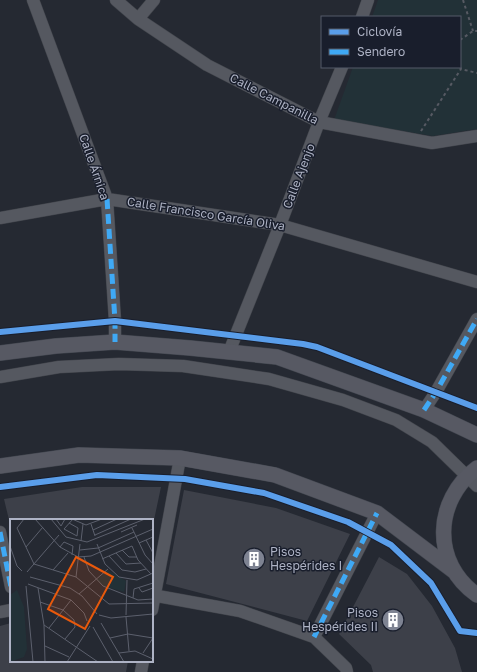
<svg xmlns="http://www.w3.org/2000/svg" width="477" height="672" font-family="'Golos Text',sans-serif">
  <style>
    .green { fill: #223137 }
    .building { fill: #3d4049 }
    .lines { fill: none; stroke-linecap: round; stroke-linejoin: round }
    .minor-casing { stroke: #41444b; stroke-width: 13 }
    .major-casing { stroke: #42464f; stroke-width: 16 }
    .path { stroke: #575a63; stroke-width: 2; stroke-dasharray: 3 3; stroke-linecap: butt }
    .minor { stroke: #555860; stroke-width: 12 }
    .major { stroke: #575963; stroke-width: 15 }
    .quiet { stroke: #3fa9f5; stroke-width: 5; stroke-dasharray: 10 5; stroke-linecap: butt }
    .cycleway-casing { stroke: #191e2c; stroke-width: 8 }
    .cycleway { stroke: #5a9eea; stroke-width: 6 }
    .labels { text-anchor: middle; stroke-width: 3; stroke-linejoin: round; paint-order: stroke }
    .street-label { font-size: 12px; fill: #aeb3c5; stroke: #191e2c }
    .poi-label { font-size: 12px; fill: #aeb3c5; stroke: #191e2c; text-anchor: start }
    .inset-road { fill: none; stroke: #5c606d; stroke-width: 1 }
    .view { fill: #e8590c; fill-opacity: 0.15; stroke: #e8590c; stroke-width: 2 }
    .inset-edge { fill: none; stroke: #aeb3c5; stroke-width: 2 }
  </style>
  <rect width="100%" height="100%" fill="#252932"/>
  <path class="green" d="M378,0H477V129L433,136L334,120L353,67H460V17H372Z"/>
  <path class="building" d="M82,487H161L154,520H9L4,499Z
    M184,490L276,508L350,534L307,621L166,584Z
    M379,557L407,574L432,606L455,648L462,672H373L371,665L339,634Z
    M11,623V661H128L126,672H0V626Z"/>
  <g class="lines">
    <g class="minor-casing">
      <path id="minor" d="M33,0L107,199L115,321V342
        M116,0L138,19L207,65L319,122L432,143L477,136
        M362,17L368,0
        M138,19L154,0
        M0,218L107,199L280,225L477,282
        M229,352L280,225L319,122L342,67
        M0,377L59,367L119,364L183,366L269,379L343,400L396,420L432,442L477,486
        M424,410L436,392L477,319
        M0,532L11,587
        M152,595L240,611L314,637L346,668L347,672
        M152,610L180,458
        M0,612L11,610
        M314,637L377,513
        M141,672L143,661"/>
    </g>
    <g class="major-casing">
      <path id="major" d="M0,353L56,346L115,342L190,348L277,357L424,410L477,435
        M0,466L79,455L180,458L275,475L377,513L455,572
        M477,468C434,500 431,563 477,595"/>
    </g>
    <path class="path" d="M463,0L473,31
      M460,40L473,31H477
      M460,67L461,69L477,73
      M421,131L461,69"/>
    <use href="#minor" class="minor"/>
    <use href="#major" class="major"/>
    <path class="quiet" d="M107,199L115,321V342
      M424,410L436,392L477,319
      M0,532L11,587
      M314,637L377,513"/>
    <g class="cycleway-casing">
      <path id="cycleway" d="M0,332L115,321L303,344L317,347L477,408
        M0,487L97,475L185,479L264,493L348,522L391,545L431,583L460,631L477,633"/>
    </g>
    <use href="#cycleway" class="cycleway"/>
  </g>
  <defs>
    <g id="building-disc" transform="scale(1.15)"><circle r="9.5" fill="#7e8392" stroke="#191e2c"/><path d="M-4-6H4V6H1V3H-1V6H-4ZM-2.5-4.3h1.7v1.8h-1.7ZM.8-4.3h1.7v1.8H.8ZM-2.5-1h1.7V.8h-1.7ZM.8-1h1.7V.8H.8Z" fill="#fff"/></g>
  </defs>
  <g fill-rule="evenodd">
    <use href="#building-disc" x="254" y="559"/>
    <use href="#building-disc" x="393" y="620"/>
  </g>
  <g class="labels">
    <g class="street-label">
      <text transform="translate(274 99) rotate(27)" y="4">Calle Campanilla</text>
      <text transform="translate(94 167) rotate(71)" y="4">Calle Árnica</text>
      <text transform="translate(299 176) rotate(-69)" y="4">Calle Ajenjo</text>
      <text transform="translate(206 214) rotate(9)" y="4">Calle Francisco García Oliva</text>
    </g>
    <g class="poi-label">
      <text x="270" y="556">Pisos<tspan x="270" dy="14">Hespérides I</tspan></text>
      <text x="378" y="617" text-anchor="end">Pisos<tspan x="378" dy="14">Hespérides II</tspan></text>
    </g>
  </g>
  <g transform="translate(10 519)">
    <rect width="143" height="143" fill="#252932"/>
    <path d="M98,51L116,62L114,73L94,67L87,61ZM7,71L14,88L17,130L14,138L0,143V76Z" fill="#223137"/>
    <path class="inset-road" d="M14,0L7,9L24,45L66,58L99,85L143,84M25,0L50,28L68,38L81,37L143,10M41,0L56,18L77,23L135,0M46,0L51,7L55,0M62,0L76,6L92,0M81,5L85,17M122,9L135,36L143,45M54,10L67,17L68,9L59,4M54,10L63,0M83,11L107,0M111,13L127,6M85,16L121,0M136,21L143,34M71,22L73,5M129,24L143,18M87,25L95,45L109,58L127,61L143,54M0,27L7,47L12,52M16,28L33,8M50,28L54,23L63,27L62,36M70,31L88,29L124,13M112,31L119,38H127M106,34L116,45L131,44M99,37L112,51L125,53L136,50M74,38L79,52L93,67L128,81L143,80M92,40L122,27L128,41L141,55M43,51L58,34M17,53L49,16M20,58L60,69L72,77L87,95M66,58L70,25M18,65L61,81L74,94L77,102M16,67L23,143M28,69L34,106L35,143M129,69L132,73L143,69M69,75L98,50M123,79L124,70L143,64M30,83L53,91L64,101L65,108L55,120M89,96L101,99L143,95M116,96L117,61M116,98L119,132M91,104L114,143M34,106L88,143M83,108L103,143M39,109L61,81M100,119L118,115L143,119M35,127L59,138M109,134L125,132L143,140M133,134L143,119M57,143L80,107"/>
    <path class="view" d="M66,38L103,58L75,110L38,90Z"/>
    <rect width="143" height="143" class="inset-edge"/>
  </g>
  <rect x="321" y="16" width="140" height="52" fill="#191e2c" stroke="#555a69"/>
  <rect x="329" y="29" width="20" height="6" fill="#5a9eea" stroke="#555a69"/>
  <text x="357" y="36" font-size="12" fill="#aeb3c5">Ciclovía</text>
  <rect x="329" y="49" width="20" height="6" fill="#3fa9f5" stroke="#555a69"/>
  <text x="357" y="56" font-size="12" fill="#aeb3c5">Sendero</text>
</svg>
